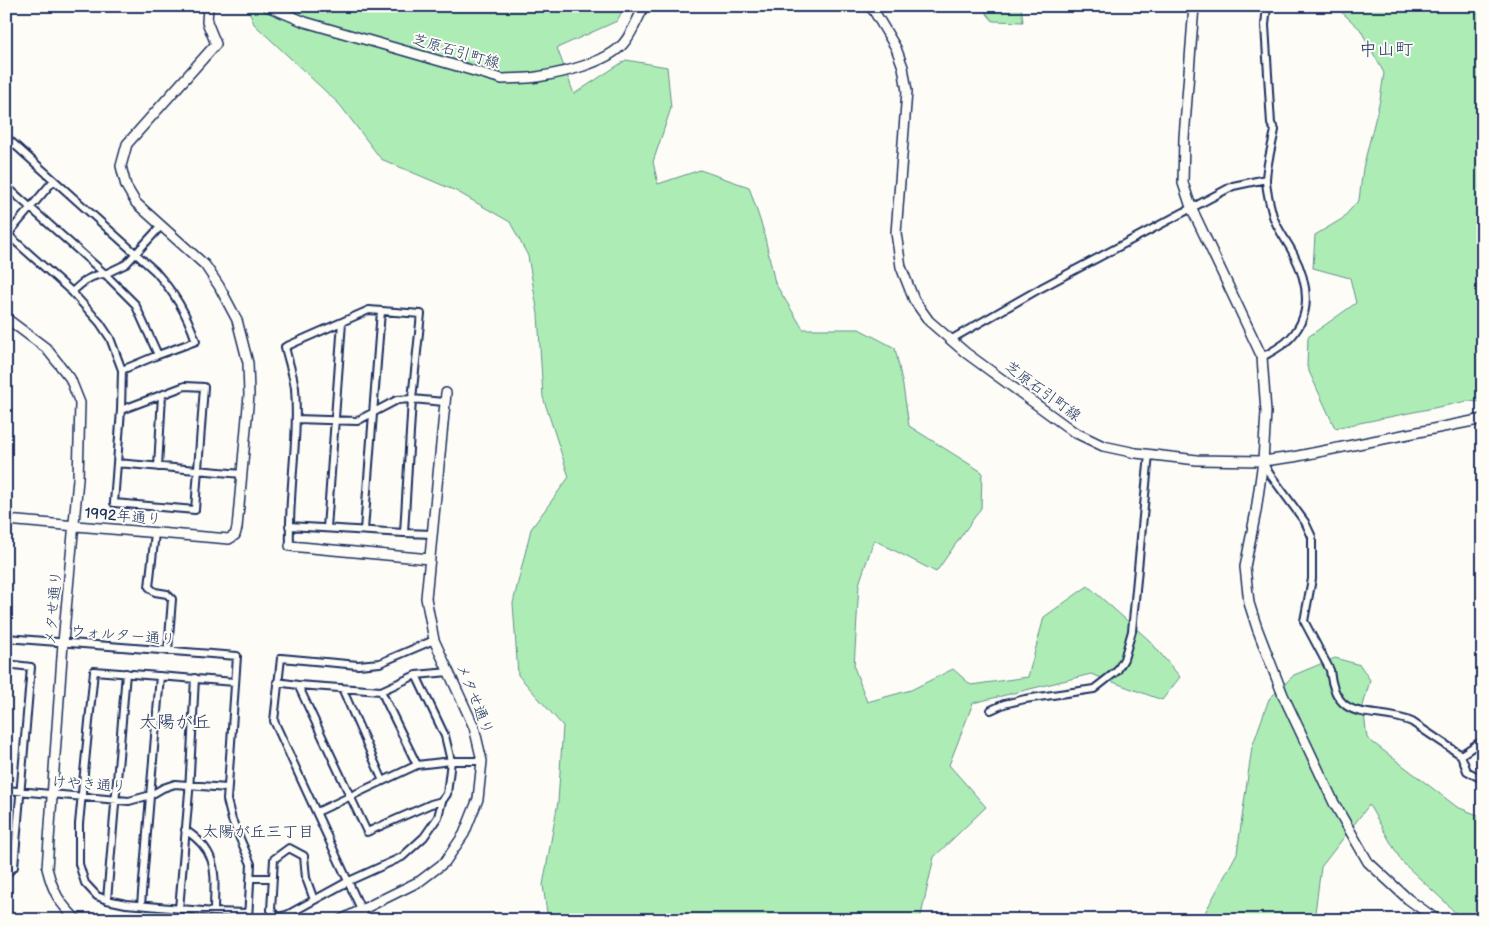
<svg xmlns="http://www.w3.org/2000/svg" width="1489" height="926" font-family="'Balsamiq Sans','Klee One',sans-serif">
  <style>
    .green { fill: #adedb5; stroke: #648e8a }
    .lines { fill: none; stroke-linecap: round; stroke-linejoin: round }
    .street-casing { stroke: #1b2f5e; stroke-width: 10 }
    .secondary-casing { stroke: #1b2f5e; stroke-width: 12 }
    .street { stroke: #fdfcf7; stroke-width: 6 }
    .secondary { stroke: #fdfcf7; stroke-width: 9 }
    .labels { text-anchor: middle; stroke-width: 4; stroke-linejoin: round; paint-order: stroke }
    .street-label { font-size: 15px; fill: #1b2f5e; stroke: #fdfcf7 }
    .neighbourhood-label { font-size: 16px; fill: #1b2f5e; stroke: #fdfcf7 }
    .quarter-label { font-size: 18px; fill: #1b2f5e; stroke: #fdfcf7 }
  </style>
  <rect width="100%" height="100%" fill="#fdfcf7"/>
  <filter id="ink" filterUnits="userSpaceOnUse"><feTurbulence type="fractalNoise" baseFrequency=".02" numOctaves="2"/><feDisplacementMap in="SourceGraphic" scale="10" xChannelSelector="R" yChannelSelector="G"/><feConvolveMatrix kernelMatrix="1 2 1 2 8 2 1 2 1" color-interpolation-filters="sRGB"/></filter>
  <g filter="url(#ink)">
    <path class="green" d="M247,6H625L617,21L557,48L574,94L626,60L667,67L671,108L653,162L658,184L700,170L749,187L763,229L775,283L803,329H859L895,348L903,386L909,426L982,472L981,508L936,572L874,540L859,584L854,667L867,702L911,690L953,669L971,685L1028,677L1044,617L1088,586L1150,641L1180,677L1162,700L1091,674L973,703L949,765L986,807L934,857L920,920H548L543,885L558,802L563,726L518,675L513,603L531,529L569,477L543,397L538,314L528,256L510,222L456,191L381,159L340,105L254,24Z
      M980,6H1021L1023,22L993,21Z
      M1335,6H1483V402L1468,401L1335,428L1307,367L1308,337L1356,303L1350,278L1313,268L1315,235L1342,219L1359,200L1363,168L1380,100L1384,73L1360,29Z
      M1335,658L1360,665L1370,680L1363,706L1367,738L1457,807L1483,817V920H1462L1444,901L1402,862L1369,805L1321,867L1314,920H1201L1237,853L1252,747L1269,699L1294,675Z"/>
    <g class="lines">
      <g class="street-casing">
        <path id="street" d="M6,137L155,271C175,294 186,312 196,341L158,355
          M6,186L105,274L126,264L161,226
          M6,233L72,292
          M8,234L54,180
          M105,274L135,304L158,355L122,370L110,338L100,323L72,292C83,282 90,275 105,274Z
          M950,340L1041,288L1233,186L1266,179
          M1262,357C1270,353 1278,348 1285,343C1314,318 1309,284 1293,253C1287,241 1277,229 1273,216C1270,205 1266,190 1266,179C1267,162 1272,146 1275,130L1271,124L1265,25L1267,6
          M121,410L185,386L204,387L195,510L114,503L121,410L122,370
          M296,419L357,421L397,400L412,399L444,402
          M1263,461L1269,473L1305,522L1312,537V579L1304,621L1330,670C1336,727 1375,706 1412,722L1461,755L1467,771L1483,780
          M117,463L242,474
          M158,467L162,395
          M289,526L404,533L412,399L421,314L369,310L285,347C288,360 293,374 295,388C299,441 288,493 290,546
          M327,528L342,322
          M364,530L381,311
          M155,533L149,587L155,592L167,594L172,599L168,651
          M404,533L433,534
          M6,638L237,656L227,800L232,820L251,864L248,920
          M6,664L31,667L14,867L6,874
          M235,682L94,671L79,824V864L85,883L97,896L107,900L126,904L214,912L248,913
          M277,682L298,685L381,691L416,675L449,672
          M298,685L367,832L431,804L442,801
          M342,688L383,781
          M381,691L417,765
          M991,710L1004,704L1025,699L1094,689L1117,671L1124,659L1132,631L1149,454
          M1461,755L1483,740
          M6,790L129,801L151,795L163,788L175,784L227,788
          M317,812L417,765L451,761H482
          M185,830C221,853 214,875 214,912
          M251,878H273
          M107,900L126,673
          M314,900L306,878L304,856L289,848L274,859L271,910L277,917L287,915L349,881L402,857L424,837L438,817L442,801L447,794L451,761L445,736L416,675
          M141,905L160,676
          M179,909L189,792L195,678
          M366,920L274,721L281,658L358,665L380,663L434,640"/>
      </g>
      <g class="secondary-casing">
        <path id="secondary" d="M267,6L305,22L502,79C513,78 526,79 537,77C562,73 606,63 623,44C632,34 638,18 644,6
          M869,6L874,11L896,48L903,67L907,91L896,233L901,267L914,300L929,321L966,353L1074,432L1103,446L1136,453L1197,460L1263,461L1293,457L1483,419
          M1194,6L1184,138L1183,183L1191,207L1262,357L1266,412L1263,461L1256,511L1245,567L1249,603L1257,628L1283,695L1334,803L1368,862L1408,899L1437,920
          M6,318L46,348L70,378L80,403L78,479L63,643L47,868C53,892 59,903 77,920
          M6,520L229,539L235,535L237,528L249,395L248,363L237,320L219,286L205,265L136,203L126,186L121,166L127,144L216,44L207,22L208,6
          M290,546L430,559
          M341,920L420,881L445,862L464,834L478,799L482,761L474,727L434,640L426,598L446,393"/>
      </g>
      <use href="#street" class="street"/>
      <use href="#secondary" class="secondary"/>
    </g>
  </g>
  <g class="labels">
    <g class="street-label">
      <text transform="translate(456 51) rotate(16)" y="5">芝原石引町線</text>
      <text transform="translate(1043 391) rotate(36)" y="5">芝原石引町線</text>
      <text transform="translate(123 516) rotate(5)" y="5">1992年通り</text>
      <text transform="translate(53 608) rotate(-85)" y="5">メタせ通り</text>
      <text transform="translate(123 635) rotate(5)" y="5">ウォルター通り</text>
      <text transform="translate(475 699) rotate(68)" y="5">メタせ通り</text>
      <text transform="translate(89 784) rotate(4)" y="5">けやき通り</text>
    </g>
    <g class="neighbourhood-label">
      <text x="258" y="837">太陽が丘三丁目</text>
    </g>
    <g class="quarter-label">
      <text x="1386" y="55">中山町</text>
      <text x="175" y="728">太陽が丘</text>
    </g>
  </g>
  <rect width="1489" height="926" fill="none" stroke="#fdfcf7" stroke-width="25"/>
  <rect x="12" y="12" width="1464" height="901" fill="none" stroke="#1b2f5e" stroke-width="2" filter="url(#ink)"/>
</svg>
